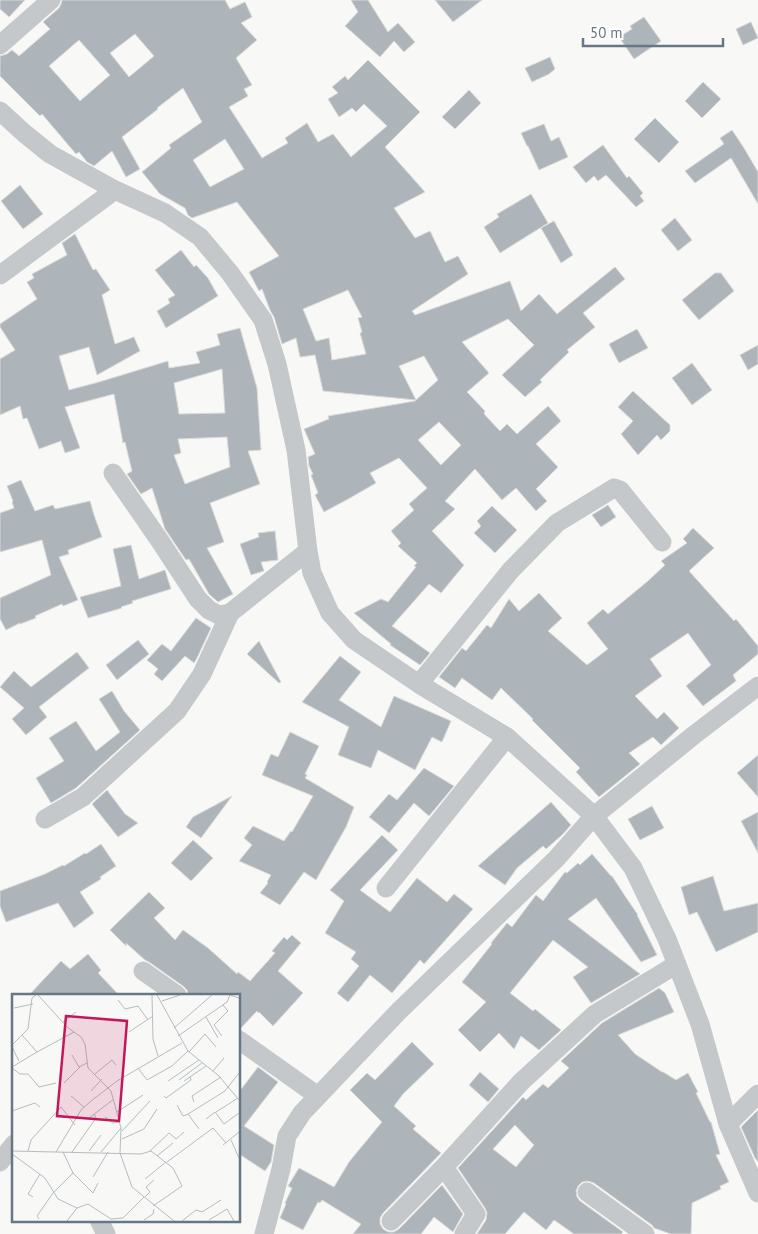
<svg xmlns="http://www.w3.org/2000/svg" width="758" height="1234" font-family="'PT Sans',sans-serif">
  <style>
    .building { fill: #adb4ba; stroke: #dadad8; fill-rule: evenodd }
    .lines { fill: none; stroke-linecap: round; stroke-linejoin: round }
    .minor { stroke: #c4c8cb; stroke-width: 19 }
    .inset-road { fill: none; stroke: #b5bcc2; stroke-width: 1 }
    .view { fill: #c2185b; fill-opacity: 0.15; stroke: #c2185b; stroke-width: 2.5 }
    .inset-edge { fill: none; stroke: #677786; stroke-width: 2.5 }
  </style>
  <rect width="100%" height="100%" fill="#f8f8f6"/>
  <path class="building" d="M0,0H25L9,17L0,9Z
    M62,0H225L230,9L245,2L252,17L241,23L257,40L236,58L252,85L244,89L248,96L229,107L262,158L288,143L285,138L307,123L318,142L333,134L351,157L387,126L364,104L356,112L352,108L339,117L328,99L338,93L332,87L345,76L348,80L368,60L420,112L385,147L425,192L394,208L415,238L430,231L445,262L458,256L468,274L412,311L415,315L510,281L521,311L539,294L557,314L615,267L625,279L583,313L595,327L567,350L569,352L540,380L542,382L525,397L502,375L534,345L508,319L462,342L489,373L467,392L485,411L484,414L500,431L507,424L517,434L548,406L561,421L536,444L558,467L536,489L547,501L536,511L516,488L502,500L475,469L445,501L455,509L432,531L464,565L441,593L429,584L392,626L430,653L420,665L390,645L391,644L354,613L381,599L388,602L416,567L414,566L417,563L398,546L401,543L391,531L414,510L409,504L427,488L399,458L370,473L376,483L350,498L324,512L315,495L318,493L311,475L313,474L309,466L308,457L315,454L304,429L329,419L328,416L415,401L438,380L424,356L399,366L416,400L323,391L315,355L300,357L296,338L282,344L274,317L270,310L262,289L259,291L249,272L279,256L237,202L192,218L188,215L185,208L160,194L142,172L171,148L169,145L202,122L183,88L157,108L158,109L122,137L140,169L126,177L112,151L94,166L87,162L79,152L76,154L42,114L40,116L0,76V56L7,54L12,50L19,56L50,29L43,22L59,8L61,4ZM135,34L154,56L129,77L110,53ZM79,40L110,75L80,101L49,66ZM225,139L244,169L210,187L193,160ZM348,290L362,317L358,318L362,332L360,333L366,354L332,360L329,338L316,341L303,309ZM439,422L461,445L441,465L418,440Z
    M351,0H368L388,32L398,23L415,42L404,52L394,41L380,57L345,26L358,12Z
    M435,0H482L453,22Z
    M644,17L661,41L634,59L619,37L632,29L630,26Z
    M751,22L758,38L743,45L736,29Z
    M550,57L555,69L549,74L532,82L525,68Z
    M703,82L721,99L702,118L685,101Z
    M469,90L481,103L455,129L442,117Z
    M655,118L679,142L659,163L634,139Z
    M544,124L551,141L559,137L568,157L539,170L528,146H527L521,133Z
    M732,130L744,148L758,172V204L731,158L695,183L685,171L724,144L720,138Z
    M603,145L627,178L629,176L643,193L640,196L644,201L636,207L606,175L598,181L594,176L586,183L573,167Z
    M20,185L43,214L23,229L1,201Z
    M531,194L548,223L500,253L484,227L499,217L497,214Z
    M675,218L692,240L678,251L661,230Z
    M554,221L573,255L561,263L541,228Z
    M75,234L93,270L96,269L110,290L102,295L115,344L134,337L140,351L97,375L89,347L59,356L69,390L99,382L168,361L169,368L200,363L196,352L220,345L217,334L240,328L257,388L261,450L248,451L260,484L210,503L224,542L207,548L233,594L218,602L209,594L189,559L186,560L165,529L152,488L141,494L127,474L132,471L125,442L123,443L114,394L65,407L80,448L65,453L61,441L39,449L27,418L23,419L20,406L0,415V359L15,350L0,327V324L37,299L27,282L34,278L32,274L67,255L62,243ZM222,369L225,413L179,414L174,383ZM227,437L230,467L185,484L174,455L181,453L178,439Z
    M181,250L194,267L196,265L208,278L218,296L166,328L157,311L170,303L168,299L175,295L155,270Z
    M715,273H721L734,291L699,320L682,300Z
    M637,329L648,348L619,363L609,344Z
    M758,345V364L748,370L740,355Z
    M692,363L712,390L692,405L672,378Z
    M633,391L670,425V431L661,440L657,435L638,455L621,434L633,421L618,407Z
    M21,480L35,511L53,505L55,509L90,501L94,515L102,537L68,550L69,554L59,557L78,600L63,606L62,604L35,616L36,618L20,624V623L6,630L0,619V598L51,575L42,540L0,552V513L14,508L12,502L13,501L7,486Z
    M608,505L616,517L601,527L592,515Z
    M492,506L517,530L495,553L474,533L481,526L477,521Z
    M693,528L714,548L689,571L734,621L736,619L758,646V654L733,675L736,681L703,706L686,686L711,665L688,633L650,659L662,676L635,696L657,719L664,712L679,728L661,745L653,737L629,753L640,764L599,797L576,772L580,768L532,720L533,719L501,688L492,700L462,678L455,688L439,677L462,648L466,651L487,625L491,628L509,599L519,611L539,593L562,618L548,631L587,665L608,649L587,623L603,609L608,614L648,581L665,565L661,561L687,543L683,539Z
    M275,531L278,560L261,562L264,571L251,575L240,544L259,537L258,533Z
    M131,545L139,579L165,570L171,589L132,601L133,603L121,607L122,608L88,618L80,597L121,586L113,549Z
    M196,618L211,628L197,658L194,663L185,656L162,681L154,674L158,669L147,660L162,644L171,651Z
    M138,640L149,654L117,680L106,665Z
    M259,641L281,682L279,683L247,654Z
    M77,652L89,668L39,707L47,717L26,735L12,719L24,708L0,687L14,671L31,687Z
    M340,656L361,672L339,700L381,727L394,696L451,721L442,742L432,737L415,770L378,750L371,768L338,755L349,727L302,702Z
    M112,691L124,711L140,730L76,788L51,803L36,778L64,761L49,738L76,721L96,751L120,732L99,699Z
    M290,732L319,746L305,774L307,775L305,778L354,807L346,827L316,880L304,872L280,905L260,893L268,883L267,882L271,875L239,861L252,845L244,838L253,826L284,841L291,831L292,832L313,796L262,775L271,754L278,757Z
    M758,755V797L737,773Z
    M424,768L454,786L429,816L414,803L389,833L369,817L389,794L397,800Z
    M107,790L125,814L138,823L118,837L92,804Z
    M232,796L201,838L186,827L193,817Z
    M551,802L571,825L562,835L546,849L543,846L517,868L505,885L478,866Z
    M652,806L664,828L640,840L628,819Z
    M758,812V853L741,821Z
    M382,835L398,850L360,890L390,912L417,878L447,902L454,894L473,909L424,964L420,960L392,993L370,975L348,1002L337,993L359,966L351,959L356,952L325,933L344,901L330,890Z
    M193,840L213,858L191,881L171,863Z
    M101,844L116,866L100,877L101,879L80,892L94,913L74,928L58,903L6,922L0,906V891L45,874L63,865L64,866L85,853L86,854Z
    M592,854L611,876H612L625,896L638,915H637L657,955L641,962L596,898L568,919L640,974L591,1003L573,977L588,967L553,940L510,993L533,1011L535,1009L561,1030L539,1050L521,1036L514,1049L499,1033L480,1052L458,1030L486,1002L462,982L492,944L491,943L507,923L512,927L536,895L543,901L565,872L567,873L578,863L580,865Z
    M713,876L724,911L758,903V932L716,952L697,912L689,915L681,887Z
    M149,892L165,908L154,918L175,940L183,930L208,948L237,974L238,972L250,981L275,953L272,951L284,937L287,940L292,935L301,943L278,971L303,993L273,1026L259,1012L258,1013L257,1011L240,1029H239V995H188L187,990L183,986L149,962L145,960L126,943V946L110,930Z
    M88,954L101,970L98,973L119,995H29L61,961L70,969Z
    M659,988L665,993L674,1012L618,1035L635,1054L662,1072H663L676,1080L688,1073L698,1092L696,1093L710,1122H711L720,1154L716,1155L729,1182L720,1186L721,1189L692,1203L691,1234H671L654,1228L652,1225L594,1183L588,1181L582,1182L578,1186L576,1191L577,1197L580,1201L623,1232L621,1234H574L554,1220L546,1230L524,1212L505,1234H477L486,1220L487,1213L485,1208L458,1168L523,1097L526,1100L543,1084L548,1088L569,1068L561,1061L602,1023ZM515,1125L534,1145L516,1167L493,1149Z
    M412,1042L434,1064L403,1094L394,1106L416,1126L413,1129L441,1153L383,1213L380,1218V1224L383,1229L388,1232H394L399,1229L442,1185L463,1214L453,1232L434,1217L421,1234H353L361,1224L322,1200L320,1203L318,1202L303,1230L280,1218L286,1204L285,1203L292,1188L288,1186L299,1168L334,1187L349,1162L382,1122L350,1090L367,1073L375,1080Z
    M258,1067L278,1082L244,1126L274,1145L271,1162L265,1171L239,1154V1092Z
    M480,1072L499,1089L488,1102L469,1085Z
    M758,1110V1162L755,1158L741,1127Z"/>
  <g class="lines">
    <path class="minor" d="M0,45L51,0
      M0,111L24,133L50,154L115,190L165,213L200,237L230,273L263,320L277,364L296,450L308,551L312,573L330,613L354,640L419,684L507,737L594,816L633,868L667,939L700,1024L728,1124L758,1193
      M0,275L115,190
      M113,473L160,541L198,599L209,610L219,615L230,613L308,551
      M419,684L511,570L557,523L614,488L620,490L662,542
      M45,819L83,797L177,711L202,674L230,613
      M386,888L507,737
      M143,971L177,995
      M239,1040L318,1096
      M728,1124L758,1094
      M0,1162L14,1144
      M444,1167L476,1214L464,1234
      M587,1192L645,1234
      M99,1220L106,1234
      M391,1221L444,1167L521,1082L595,1014L677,964
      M264,1234L281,1169L287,1136L302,1113L398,1012L556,859L594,816L694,735L758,686"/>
  </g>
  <g transform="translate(12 994)">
    <rect width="228" height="228" fill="#f8f8f6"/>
    <path class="inset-road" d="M26,1L55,33L69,43L73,50L76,74L99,97L109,134L108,159L120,193L162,227M140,1L141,45L146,62M145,1L176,57L207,82L227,106M106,6L113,15L126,12L136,26M150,7L168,1M2,14L21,10M194,23L206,44M51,28L64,18M162,34L200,1M117,38L141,22M166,42L215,8L218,1L227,4M210,42L202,31L216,17L211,11M0,51L16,35L20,4L24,1M0,53L7,67M25,58L62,38M177,58L193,40L204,53M60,61L67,73L75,69M0,73L25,58L10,41M0,74L8,80H16L27,93L44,89M126,74L135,86L160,72L176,57M201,77L212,64M83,80L100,66L104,71M167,86L190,69M156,87L187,66M172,87L194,72M52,89L68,73M79,97L90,85M59,102L72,113M152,102L154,104L179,86L178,83M182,108L180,102L209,83M165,111L171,122L176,120L213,97L227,79M0,117L23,109L28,113M105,118L131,101M204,118L226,104M176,120L187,135M93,123L101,129L108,128M77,124L102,105M194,125L203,118L212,130L227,119M110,137L138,107M110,145L132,135L145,115M219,146L227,164M211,151L227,138M0,157L129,160L139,157L161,174L170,192L141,212M16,157L19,146L49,113L63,131M77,157L89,141M138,157L157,139L164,145L172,138M44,158L69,116L79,107L105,87L170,49M51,158L61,179L81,199L86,189M60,158L84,124L82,120M89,158L109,134M0,160L33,184L46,205L65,214L76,210L99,225L111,224L132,203M145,162L161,149M155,168L201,134L214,149M81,183L96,158M133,185L154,168M41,199L61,179M21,203L16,200L28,180M133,203L138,198L134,193L142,186M27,225L25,222L41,199M132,226L141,220L142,215M197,226L215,215L222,227M55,227L65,214M170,227L184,216L190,218L209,206"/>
    <path class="view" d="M54,22L115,27L107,127L45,122Z"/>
    <rect width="228" height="228" class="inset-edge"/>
  </g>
  <path d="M583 38v8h140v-8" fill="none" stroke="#677786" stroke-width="2.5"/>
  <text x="590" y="38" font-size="15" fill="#677786" stroke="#ffffff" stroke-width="4" paint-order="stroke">50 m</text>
</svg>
